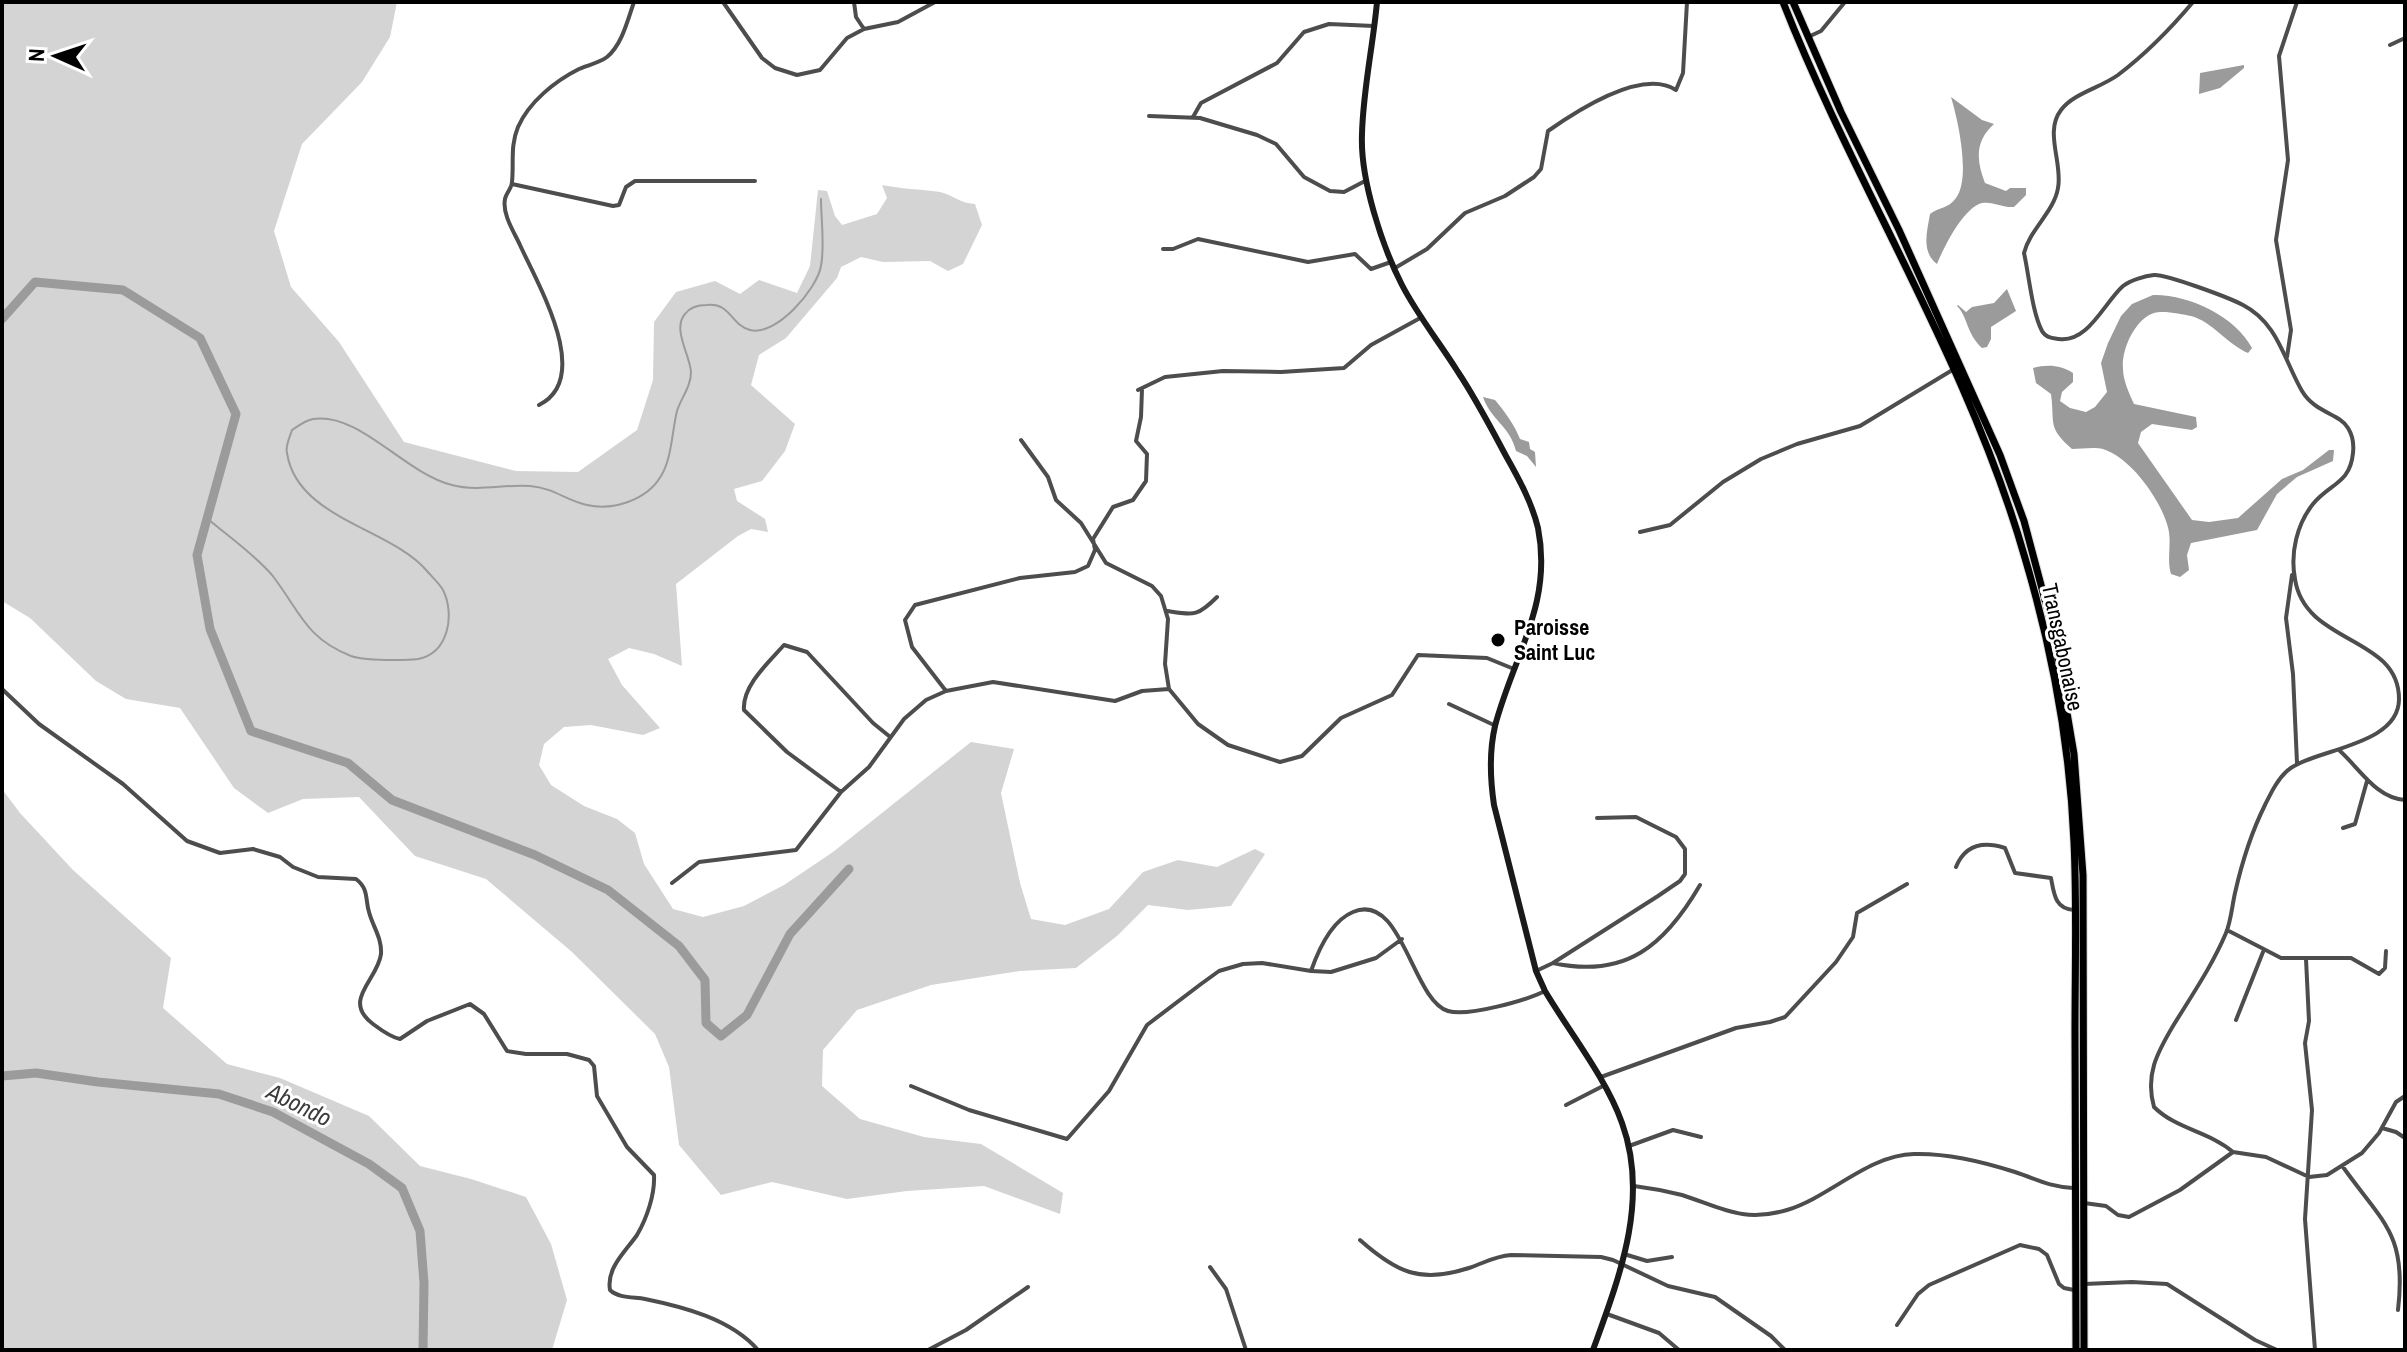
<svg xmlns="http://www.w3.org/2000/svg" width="2407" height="1352" font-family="'Archivo Narrow',sans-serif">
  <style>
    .green { fill: #d4d4d4 }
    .water { fill: #9b9b9b }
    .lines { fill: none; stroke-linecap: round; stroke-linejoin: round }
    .stream { stroke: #9b9b9b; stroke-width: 2 }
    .river { stroke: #9b9b9b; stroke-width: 9 }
    .highway-casing { stroke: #dbdbdb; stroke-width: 9 }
    .street { stroke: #4d4d4d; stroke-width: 4 }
    .secondary { stroke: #1a1a1a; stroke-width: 6 }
    .highway { stroke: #000; stroke-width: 7 }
    .poi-dot { fill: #000; stroke: #fff; stroke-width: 3 }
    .labels { text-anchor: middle; stroke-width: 6; stroke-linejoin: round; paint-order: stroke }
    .poi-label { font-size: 22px; font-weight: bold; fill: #000; stroke: #fff; text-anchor: start }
    .street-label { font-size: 22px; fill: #000; stroke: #fff }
    .water-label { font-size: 24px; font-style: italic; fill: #3c3c3c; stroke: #fff }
  </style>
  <rect width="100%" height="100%" fill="#fff"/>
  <path class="green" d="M2,2H397L390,37L362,82L302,144L274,231L291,287L339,342L404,442L516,471L578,472L637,430L653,380L654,322L676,292L715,281L740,294L759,280L797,293L810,266L818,190L827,191L835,216L842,225L877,214L887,198L882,185C901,189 920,189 940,192C953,195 959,203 975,204L982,225L963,264L948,271L930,261L883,262L861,257L841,267L837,278L786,338L759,355L751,385L795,424L785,451L762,481L734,489L737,501L765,519L768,532L751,529L738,536L676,584L682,666L654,654L629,648L608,659L622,685L660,728L643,735L591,725L564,727L544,744L539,765L551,785L584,806L617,819L635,833L644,864L673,909L703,917L744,906L784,885L833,852L971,742L1014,749L1001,793L1020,883L1031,919L1065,925L1109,909L1143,872L1178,860L1217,867L1255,849L1265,854L1231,906L1188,910L1148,905L1117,936L1076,968L1020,971L931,985L857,1010L823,1050L822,1086L860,1119L924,1137L981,1144L1063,1193L1060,1214L984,1186L907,1191L847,1199L772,1182L721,1195L679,1145L669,1067L655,1034L572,952L486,879L415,856L359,797L303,799L268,813L234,788L180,708L126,699L96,681L30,618L2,601Z
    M2,789L20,813L73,870L171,958L163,1008L227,1064L280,1078L369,1116L420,1166L471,1179L526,1197L551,1244L567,1300L552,1350H2Z"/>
  <path class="water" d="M2244,65V68L2220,88L2199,94L2200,73Z
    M1951,97L1982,120L1994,124C1975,141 1976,160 1985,183L2006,191L2010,188H2026V195L2014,207C2003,208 1993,201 1982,203C1963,208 1944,247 1937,264C1921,252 1927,232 1930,214C1939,207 1948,209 1956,198C1971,178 1958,120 1951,97Z
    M2007,289L2016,311L1991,327V339L1987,347L1982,348C1966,333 1968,317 1957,306L1958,305L1966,312L1972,307L1994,303Z
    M2153,295C2188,294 2235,316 2252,348L2248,353C2227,344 2213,322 2191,316C2182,314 2163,310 2154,313C2135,319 2121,350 2123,369C2123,380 2129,393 2134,404L2196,417L2197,427L2192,430L2152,424L2141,432L2138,443L2192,520L2209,522L2238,518L2282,479L2303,470L2329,450H2334L2333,461L2297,477L2277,494L2257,530L2191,543L2187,555L2189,570L2180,577L2171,574C2166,557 2173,541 2167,524C2159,498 2131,458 2103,449C2094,447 2081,449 2072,449C2047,427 2055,424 2051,394L2036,383L2033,368C2047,364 2061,365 2073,373V382L2062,392L2060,401L2070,408L2086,412L2095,407L2107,392L2101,363L2108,343L2121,316L2132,304Z
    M1483,397L1495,400C1505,412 1514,424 1520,439L1529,442L1530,449L1535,452L1536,467L1527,456L1516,451C1510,426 1490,419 1483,397Z"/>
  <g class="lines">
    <path class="stream" d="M208,519C229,537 254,554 272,575C300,611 305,638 351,656C363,660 380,660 393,660C401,660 410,660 418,659C449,653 455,614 443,590C439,583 432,577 427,571C391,528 297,519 287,453C285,446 290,437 292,430C298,426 306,420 313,419C360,412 404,473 452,485C478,492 504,484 530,486C554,488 567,501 587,505C613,511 647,500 661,476C672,458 672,431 677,411C681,398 691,387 691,372C690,355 672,329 685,314C690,307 699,305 707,305C730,302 731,325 750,330C776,337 817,289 821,266C825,245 821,220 821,199"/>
    <path class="river" d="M2,319L35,282L123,290L200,338L236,414L197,555L210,629L251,731L348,763L392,800L535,855L608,890L679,946L705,980L706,1023L721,1036L747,1015L790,934L849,869
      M2,1076L36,1073L98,1082L219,1094L273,1112L369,1164L402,1188L420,1231L424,1283L423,1350"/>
    <g class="highway-casing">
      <path id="highway" d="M1783,2C1857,190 1969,362 2025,558C2052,649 2070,747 2074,842C2077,906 2075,969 2075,1033C2075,1138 2075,1244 2076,1350
        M1793,2L1841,112L1899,230L2000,455L2024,521L2053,630L2074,754L2083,875L2084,1350"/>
    </g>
    <path class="street" d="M723,2L762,58L775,68L797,75L820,70L847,38L864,29L898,22L935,2
      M854,2L856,17L864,29
      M2193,2C2172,27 2143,56 2118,75C2100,88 2074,93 2061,110C2044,132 2063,163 2058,188C2054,212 2030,229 2024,253C2029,275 2032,312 2042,331C2046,338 2052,338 2059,339C2088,343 2104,303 2123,286C2131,280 2145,276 2154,275C2166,274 2230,298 2243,305C2278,323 2284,360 2302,391C2315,413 2339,413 2348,428C2353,436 2354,444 2353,453C2350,484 2330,483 2313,504C2297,524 2290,553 2295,579C2305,645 2399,635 2399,699C2399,747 2311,749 2287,771C2277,780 2271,793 2265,805C2251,833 2242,862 2235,893C2232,906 2231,921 2226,933C2212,966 2192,995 2173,1026C2157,1053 2145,1075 2154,1107C2176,1129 2210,1132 2233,1152
      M1808,37L1821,31L1845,2
      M2390,45L2405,38
      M1149,116L1200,118L1257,135L1276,144L1304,177L1330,191L1344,192L1365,181
      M1193,117L1201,103L1277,63L1304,32L1329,24L1374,26
      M512,184L613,206L619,205L626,187L635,181H755
      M1163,249H1173L1198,239L1308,262L1355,254L1371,269L1391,262
      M1395,268L1427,249L1465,213L1505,196L1534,177L1541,169L1548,131C1578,110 1642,68 1676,90L1683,73L1687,2
      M2287,357L2291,330L2276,240L2288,160L2279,56L2297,2
      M1138,390L1165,377L1223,371L1281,372L1344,368L1371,345L1422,317
      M539,405C594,378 537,283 520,245C514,232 502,214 505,199C506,193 512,188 512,182C514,163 510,146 518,127C529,102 555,81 579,69C588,65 599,63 607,57C622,45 628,19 634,2
      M1021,440L1048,477L1056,500L1081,523L1106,563L1152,586L1161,596L1168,619L1165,664L1169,689L1198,724L1228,745L1280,762L1302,756L1341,718L1392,695L1418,655L1487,658L1514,669
      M1640,532L1670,525L1723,482L1761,459L1797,444L1860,426L1954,369
      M2292,575L2286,618L2293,674L2297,763
      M1167,611C1194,615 1197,617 1217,597
      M2,689L39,724L123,784L187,841L220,853L253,849L280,857L293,867L318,877L356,879C369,889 365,899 369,912C373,927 382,938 381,954C378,980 341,1000 373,1024C381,1030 390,1037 400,1039L427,1021L470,1004L484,1014L507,1051L526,1054H567L589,1060L594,1066L597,1096L627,1147L654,1175C655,1194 647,1218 637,1235C626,1251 606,1268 610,1290C618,1298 633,1297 645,1299C684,1307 731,1319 758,1350
      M946,691L912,647L905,620L915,605L1020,578L1075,572L1088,566L1095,550L1093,539L1113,507L1133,500L1146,481L1147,454L1136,441L1141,417L1142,389
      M1449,704L1496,726
      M2340,751C2360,769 2376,798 2405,800
      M841,792L787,752L744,710C742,686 769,662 784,645L807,652L873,723L889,736
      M2343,828L2355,824L2367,781
      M1956,867C1965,845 1983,841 2005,848L2015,873L2051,878C2054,894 2055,909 2074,910
      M672,883L699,862L796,850L841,792L869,767L904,719L926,700L946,691L993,682L1115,701L1142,691L1169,689
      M2227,930L2281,958H2351L2379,974L2385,968L2386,951
      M2306,959L2309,1021L2305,1043L2312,1110L2305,1219L2315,1350
      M1553,963C1626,979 1665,945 1700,885
      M1311,971L1331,972L1376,958L1402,939
      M1536,971L1553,963L1658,896L1680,881L1685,874V849L1676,837L1636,817L1597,818
      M2236,1020L2263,952
      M1601,1077L1736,1028L1770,1022L1785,1017L1836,962L1853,937L1857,913L1907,884
      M911,1086L969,1110L1067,1139L1109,1091L1147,1025L1201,984L1219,971L1243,964L1262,963L1311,971C1318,951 1331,921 1353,912C1402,891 1412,1000 1448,1011C1468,1017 1527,1000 1545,991
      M1566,1105L1603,1086
      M2382,1128L2396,1132L2405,1138
      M1629,1146L1673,1130L1701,1137
      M2343,1167C2383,1223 2407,1234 2398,1310
      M1634,1186C1650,1188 1666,1191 1682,1195C1722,1208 1743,1223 1787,1210C1830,1197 1868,1155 1914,1154C1947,1153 1984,1162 2015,1172C2039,1180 2047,1186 2073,1188
      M2084,1203L2106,1206L2118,1215L2129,1217L2180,1190L2233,1152L2266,1157L2309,1177L2327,1175L2362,1153L2379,1133L2396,1102L2405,1096
      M1360,1240C1396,1272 1420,1284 1469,1268C1484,1263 1495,1256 1511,1255L1601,1257L1613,1260L1668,1286L1715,1297L1771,1336L1785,1350
      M1624,1254L1647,1261L1672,1257
      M1210,1267L1226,1289L1246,1350
      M2084,1284L2132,1282L2167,1284L2255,1340L2277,1350
      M1607,1314L1659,1333L1679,1350
      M1897,1325L1918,1294L1929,1285L2020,1245L2039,1249L2047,1255L2059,1284L2064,1288L2074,1290
      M928,1350L966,1330L1028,1287"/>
    <path class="secondary" d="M1377,2C1373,46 1363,90 1362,134C1360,179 1382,246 1402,285C1418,316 1440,343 1458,372C1476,399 1491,428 1506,456C1519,479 1532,503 1538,528C1553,604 1513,657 1495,726C1489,752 1490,778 1494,805L1536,971L1545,991C1570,1033 1606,1078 1622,1123C1650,1200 1619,1278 1593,1350"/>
    <use href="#highway" class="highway"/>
  </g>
  <circle class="poi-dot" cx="1498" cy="640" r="8"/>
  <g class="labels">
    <g class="poi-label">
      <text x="1514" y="635">Paroisse<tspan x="1514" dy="25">Saint Luc</tspan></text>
    </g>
    <g class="street-label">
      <text transform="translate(2063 647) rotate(78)" y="8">Transgabonaise</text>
    </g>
    <g class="water-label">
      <text transform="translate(299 1105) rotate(26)" y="8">Abondo</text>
    </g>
  </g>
  <rect width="2407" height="1352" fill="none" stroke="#000000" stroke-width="8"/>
  <g transform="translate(56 56) rotate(273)" stroke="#ffffff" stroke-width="6" paint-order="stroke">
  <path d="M0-6L14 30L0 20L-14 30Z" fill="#000000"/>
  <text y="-12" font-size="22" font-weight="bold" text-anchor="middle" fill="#000000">N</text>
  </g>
</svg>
